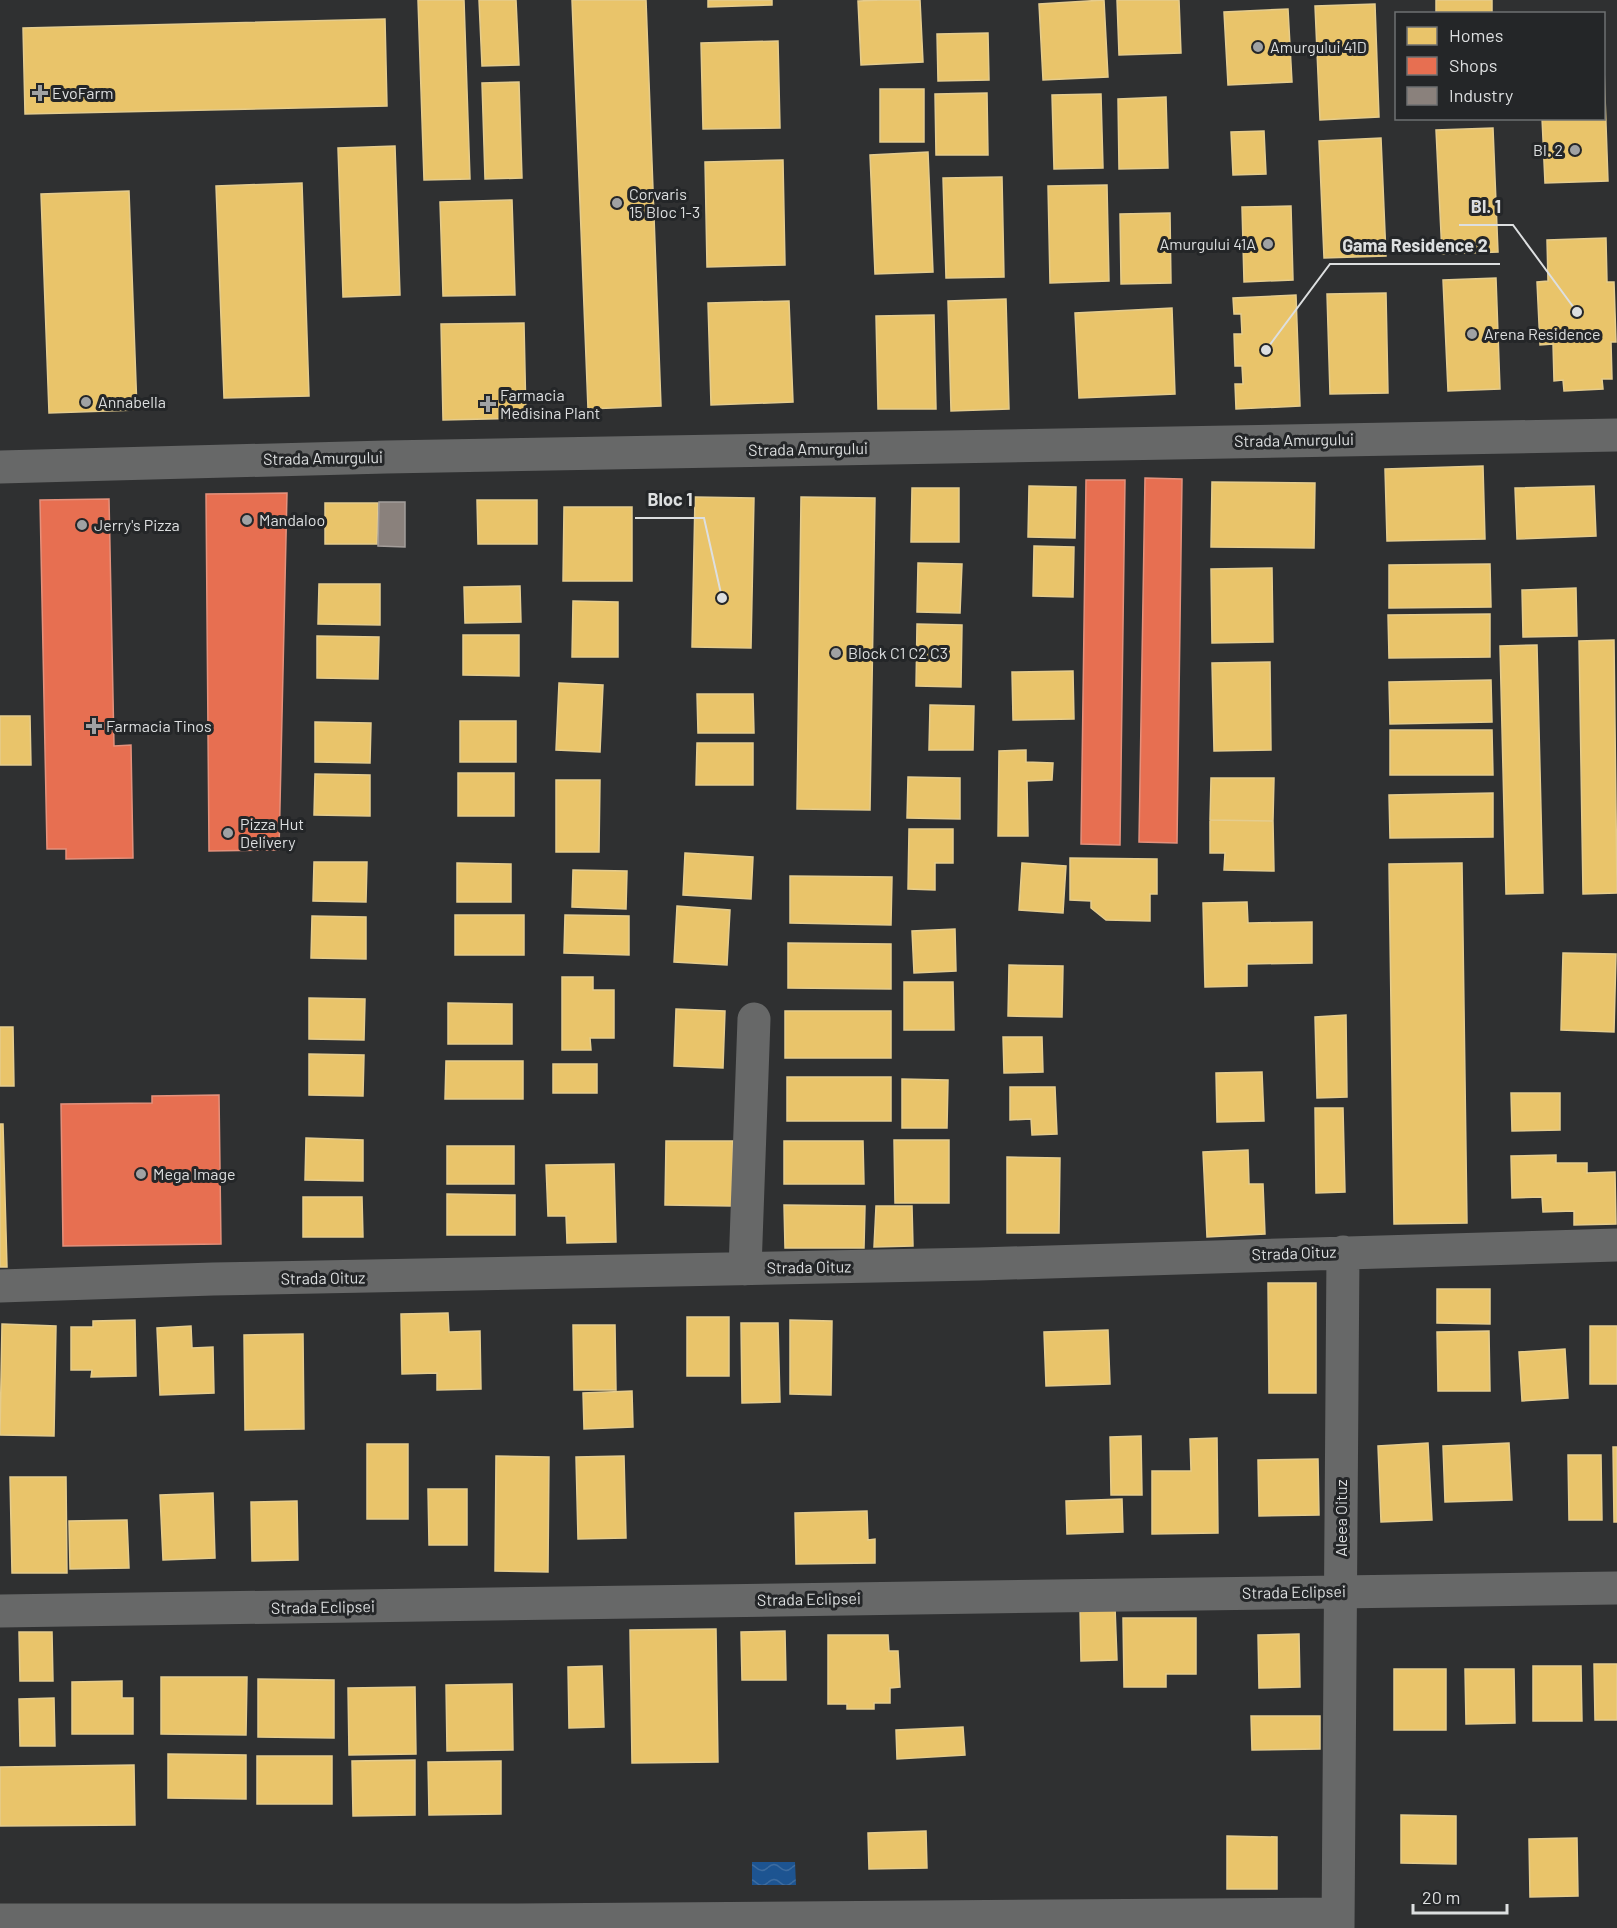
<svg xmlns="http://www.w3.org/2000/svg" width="1617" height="1928" font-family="Barlow,sans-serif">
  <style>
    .water { fill: url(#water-waves) }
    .homes { fill: #e9c46a; stroke: #e5cc8d; stroke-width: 1.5 }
    .shops { fill: #e76f51; stroke: #e4917c; stroke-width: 1.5 }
    .industry { fill: #8a817c; stroke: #a39d9a; stroke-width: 1.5 }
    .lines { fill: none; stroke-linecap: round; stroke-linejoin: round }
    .minor { stroke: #676868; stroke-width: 33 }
    .poi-dot { fill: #a0a2a3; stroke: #242628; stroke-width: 2 }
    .labels { text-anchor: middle; stroke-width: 6; stroke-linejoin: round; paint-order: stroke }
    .poi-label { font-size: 16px; fill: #dddfe0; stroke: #242628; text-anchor: start }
    .street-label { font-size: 16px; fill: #dddfe0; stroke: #242628 }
    .leader { fill: none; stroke: #dddfe0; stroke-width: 2 }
    .callout-dot { fill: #dddfe0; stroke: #242628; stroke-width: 2 }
    .callout-label { font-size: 18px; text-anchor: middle; font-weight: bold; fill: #dddfe0; stroke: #242628; stroke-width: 6; stroke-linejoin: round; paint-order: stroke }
  </style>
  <defs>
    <pattern id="water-waves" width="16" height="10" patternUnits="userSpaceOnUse" patternTransform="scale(1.5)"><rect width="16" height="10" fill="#1d5491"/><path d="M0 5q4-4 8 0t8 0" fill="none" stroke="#3d6ca0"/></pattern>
  </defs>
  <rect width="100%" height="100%" fill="#2f3031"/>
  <path class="water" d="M752,1862H795L796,1885H752Z"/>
  <path class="homes" d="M418,0H464L470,179L424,180Z
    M479,0H516L519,65L482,66Z
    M572,0H646L661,406L588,409Z
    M708,0H772V5L708,7Z
    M882,0H920L923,62L861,65L858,1Z
    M1104,0L1108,77L1043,80L1039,4Z
    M1117,0H1179L1181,53L1119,55Z
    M1436,0H1492V14H1436Z
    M1375,4L1379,117L1320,120L1315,6Z
    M1288,9L1292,82L1228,85L1224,12Z
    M385,19L387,106L25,114L23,28Z
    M988,33L989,80L938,81L937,34Z
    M778,41L780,128L703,129L701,43Z
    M1604,67L1608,181L1545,183L1542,118H1604Z
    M519,82L522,178L485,179L482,83Z
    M880,89H924V142H880Z
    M987,93L988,155H936L935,94Z
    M1101,94L1103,168L1054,169L1052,95Z
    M1166,97L1168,168L1119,169L1118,99Z
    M1493,128L1498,252L1442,254L1436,130Z
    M1264,131L1266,174L1233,175L1231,132Z
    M1381,138L1386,256L1324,258L1319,141Z
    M395,146L400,295L343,297L338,148Z
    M928,152L933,272L875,274L870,155Z
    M783,160L785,265L707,267L705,162Z
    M1002,177L1004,277L946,278L943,178Z
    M302,183L309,396L224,398L216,186Z
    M1107,185L1109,281L1050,283L1048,186Z
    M129,191L137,410L49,413L41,194Z
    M512,200L515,295L443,296L440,202Z
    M1291,206L1293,280L1244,282L1242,207Z
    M1170,213L1171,283L1121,284L1120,214Z
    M1606,238L1607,282H1614L1616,342H1611L1612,379H1602L1603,389L1564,391L1563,380L1554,381L1553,344L1540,345L1537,282L1548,281L1547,240Z
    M1496,278L1500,389L1448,391L1443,280Z
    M1386,293L1388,393L1330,394L1327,294Z
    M1296,295L1300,406L1236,409L1235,384H1243L1242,366H1235L1234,334H1242L1241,314H1234L1233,298Z
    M1006,299L1009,409L951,411L948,301Z
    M789,301L793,402L711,405L708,303Z
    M1172,308L1175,394L1079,398L1075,313Z
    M934,315L936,409H878L876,316Z
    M524,323L526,418L443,420L441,324Z
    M1483,466L1485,539L1387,541L1385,469Z
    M1212,482L1315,483L1314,548L1211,547Z
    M1029,486L1076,487L1075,538L1028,537Z
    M1594,486L1596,536L1517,539L1515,488Z
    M912,488H959V542H911Z
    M695,497L754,498L751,648L692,647Z
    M801,497L875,498L870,810L797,809Z
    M477,500H537V544H478Z
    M325,503H378L377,544H325Z
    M564,507H632V581H563Z
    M1034,546L1074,547L1073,597L1033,596Z
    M918,563L962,564L960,613L917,612Z
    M1490,564L1491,607L1389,608V565Z
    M1272,568L1273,642L1212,643L1211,569Z
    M319,584H380V625L318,624Z
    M520,586L521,622L465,623L464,587Z
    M1576,588L1577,636L1523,637L1522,590Z
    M573,601L618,602V657H572Z
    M1490,614V657L1389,658L1388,615Z
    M917,624L962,625L961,687L916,686Z
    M463,635H519V676L463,675Z
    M317,636L379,637L378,679L317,678Z
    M1614,640L1617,893L1583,894L1579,641Z
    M1537,645L1543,893L1506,894L1500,646Z
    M1270,662L1271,750L1214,751L1212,663Z
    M1073,671L1074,719L1013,720L1012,672Z
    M1491,680L1492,722L1390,724L1389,682Z
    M559,683L603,685L600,752L556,750Z
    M697,694H753L754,733H698Z
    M930,705L974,706L973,750H929Z
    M0,716H30L31,765H0Z
    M460,721H516V762H460Z
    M315,722L371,723L370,763L315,762Z
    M1390,730H1492L1493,775H1390Z
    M697,743H753V785H696Z
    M1026,750V762L1053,763L1052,780L1027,781L1028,836H998L999,751Z
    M458,773H514V816H458Z
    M315,774L370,775V816L314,815Z
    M908,777L960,778V819L907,818Z
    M1211,778H1274L1273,821L1210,820Z
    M556,780H600L599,852H556Z
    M1493,793V837L1390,838L1389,795Z
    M1210,820L1273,821L1274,871L1224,870L1225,853H1210Z
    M909,829H953V863H935V890L908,889Z
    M685,853L753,857L751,899L683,895Z
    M1070,858L1157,859V894H1150V921L1106,920L1091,908V901L1070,900Z
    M314,862H367L366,902L313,901Z
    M457,863L511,864V902H457Z
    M1022,863L1066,866L1063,913L1019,910Z
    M1462,863L1467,1223L1394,1224L1389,864Z
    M573,870L627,871L626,909L572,907Z
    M790,876L892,877L891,925L790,923Z
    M1247,902L1248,923L1312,922V963L1247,964V986L1205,987L1203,903Z
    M677,906L730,910L727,965L674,962Z
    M455,915H524V955H455Z
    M565,915L629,916V955L564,953Z
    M312,916L366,917V959L311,958Z
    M955,929L956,971L914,973L912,931Z
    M788,943L891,944V989L788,988Z
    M1563,953L1616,954L1614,1032L1561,1030Z
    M1009,965L1063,966L1062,1017L1008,1016Z
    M562,977H593V990H614V1038H590L591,1050H562Z
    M904,982H953L954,1030H904Z
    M309,998L365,999L364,1040L309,1039Z
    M448,1003L512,1004V1044H448Z
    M676,1009L725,1011L723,1068L674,1066Z
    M785,1011H891V1058H785Z
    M1346,1015L1347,1097L1317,1098L1315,1017Z
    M0,1027H13L14,1086H0Z
    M1003,1037H1042L1043,1072L1004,1073Z
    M309,1054L364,1055L363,1096L309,1095Z
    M446,1061H523V1099H445Z
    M553,1064H597V1093H553Z
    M1262,1072L1264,1121L1217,1122L1216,1073Z
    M787,1077H891V1121H787Z
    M902,1079L948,1080L947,1128H902Z
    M1010,1087H1055L1057,1134L1032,1135L1031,1119L1010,1120Z
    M1511,1093H1560V1130L1512,1131Z
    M1315,1108H1343L1345,1192L1316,1193Z
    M0,1124H3L7,1267H0Z
    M306,1138L363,1140V1181L305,1180Z
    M894,1140H949V1203H895Z
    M666,1141H733L732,1206L665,1205Z
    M784,1141H863L864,1184H784Z
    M447,1146H514V1184H447Z
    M1248,1150L1249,1184H1263L1265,1234L1207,1237L1203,1152Z
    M1556,1155V1163H1587V1173L1615,1172L1616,1224L1574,1225V1211L1543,1212L1542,1197L1512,1198L1511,1156Z
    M1007,1157L1060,1158L1059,1233H1007Z
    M614,1164L616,1242L567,1243L566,1216H548L546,1165Z
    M447,1194L515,1195V1235H447Z
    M303,1197H362L363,1237H303Z
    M784,1205L865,1206L864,1248H785Z
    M876,1206H912L913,1246L874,1247Z
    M1268,1283H1316V1393H1269Z
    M1437,1289H1490V1324L1437,1323Z
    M448,1313L449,1332L480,1331L481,1389L437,1390V1373L402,1374L401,1314Z
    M687,1317H729V1376H687Z
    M135,1320L136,1376L91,1377L92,1370H71V1327H93V1321Z
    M790,1320L832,1321L831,1395L790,1394Z
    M741,1323H778L780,1402L742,1403Z
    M2,1324L56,1326L54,1436L0,1435Z
    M573,1325H615L616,1390H574Z
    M191,1326L192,1348L213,1347L214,1393L160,1395L157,1328Z
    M1590,1326H1617V1384H1590Z
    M1108,1330L1110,1384L1046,1386L1044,1332Z
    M1489,1331L1490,1391H1438L1437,1332Z
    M303,1334L304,1429L245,1430L244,1335Z
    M1565,1349L1568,1398L1522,1401L1519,1352Z
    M632,1391L633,1427L584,1429L583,1393Z
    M1141,1436L1142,1495H1111L1110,1437Z
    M1217,1438L1218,1533L1152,1534V1471H1191L1190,1439Z
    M1428,1443L1432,1520L1381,1522L1378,1446Z
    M1509,1443L1512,1500L1445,1502L1443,1446Z
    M367,1444H408V1519H367Z
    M1613,1447H1617V1522H1614Z
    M1568,1455H1601L1602,1520H1569Z
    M496,1456L549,1457L548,1572L495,1571Z
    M624,1456L626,1538L578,1539L576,1457Z
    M1318,1459L1319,1515L1259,1516L1258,1460Z
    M10,1477H66L67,1573H12Z
    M428,1489H467V1545H429Z
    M213,1493L215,1558L163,1560L160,1495Z
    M1122,1499L1123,1532L1067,1534L1066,1501Z
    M297,1501L298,1560L252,1561L251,1502Z
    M867,1511L868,1540L875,1539V1563L796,1564L795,1513Z
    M127,1520L129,1568L70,1569L69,1521Z
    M1115,1607L1117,1660L1081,1661L1080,1608Z
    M1123,1618H1196V1674H1166V1687H1124Z
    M716,1629L718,1762L632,1763L630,1630Z
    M785,1631L786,1680H742L741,1632Z
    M19,1632H52L53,1681H20Z
    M1299,1634L1300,1687L1259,1688L1258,1635Z
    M828,1635H888L889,1651H898L900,1687L890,1688V1703H874V1709H847V1704H828Z
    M1594,1664H1617V1720H1595Z
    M602,1666L604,1727L569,1728L568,1667Z
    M1533,1666H1581L1582,1721H1533Z
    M1394,1669H1446V1730H1394Z
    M1465,1669H1514L1515,1723L1466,1724Z
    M161,1677H247L246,1735L161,1734Z
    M258,1679L334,1680V1738L258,1737Z
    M122,1681V1698H133V1734H72V1682Z
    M512,1684L513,1750L447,1751L446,1685Z
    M415,1687L416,1754L349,1755L348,1688Z
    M54,1698L55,1746H20L19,1699Z
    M1251,1716H1320V1749L1252,1750Z
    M963,1727L965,1755L897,1759L896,1730Z
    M168,1754L246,1755V1799L168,1798Z
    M257,1756H332V1804H257Z
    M415,1760V1815L353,1816L352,1761Z
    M501,1761V1814L429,1815L428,1762Z
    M134,1765L135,1825L0,1826V1767Z
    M1401,1815L1456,1816V1864L1401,1863Z
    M926,1831L927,1868L869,1869L868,1833Z
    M1227,1836L1277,1837V1889H1227Z
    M1577,1838L1578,1896L1530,1897L1529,1839Z"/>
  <path class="shops" d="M1145,478L1182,479L1177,843L1139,842Z
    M1086,480H1125L1120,845L1081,844Z
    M287,493L279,850L209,851L206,494Z
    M109,499L114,746L131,745L133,858L66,859V849H47L40,500Z
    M219,1095L221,1244L63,1246L61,1104L152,1103V1096Z"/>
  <path class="industry" d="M379,502H405V547L378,546Z"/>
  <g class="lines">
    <path class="minor" d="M0,467L386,457L1617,435
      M745,1269L754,1019
      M0,1286L213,1279L979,1264L1617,1245
      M0,1611L1617,1588
      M0,1920H517L1338,1914
      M1338,1928L1343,1252"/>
  </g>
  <g class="poi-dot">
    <circle cx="1258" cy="47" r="6"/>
    <path d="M37 84h6v6h6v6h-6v6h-6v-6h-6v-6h6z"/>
    <circle cx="1575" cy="150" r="6"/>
    <circle cx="617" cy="203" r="6"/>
    <circle cx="1268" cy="244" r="6"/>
    <circle cx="1472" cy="334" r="6"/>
    <circle cx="86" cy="402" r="6"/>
    <path d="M485 395h6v6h6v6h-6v6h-6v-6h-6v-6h6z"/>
    <circle cx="247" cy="520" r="6"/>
    <circle cx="82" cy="525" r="6"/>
    <circle cx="836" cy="653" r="6"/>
    <path d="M91 717h6v6h6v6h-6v6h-6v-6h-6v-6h6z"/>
    <circle cx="228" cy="833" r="6"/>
    <circle cx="141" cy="1174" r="6"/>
  </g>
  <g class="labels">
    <g class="poi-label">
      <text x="1270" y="53">Amurgului 41D</text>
      <text x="52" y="99">EvoFarm</text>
      <text x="1563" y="156" text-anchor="end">Bl. 2</text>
      <text x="629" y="200">Corvaris<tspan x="629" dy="18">15 Bloc 1-3</tspan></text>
      <text x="1256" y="250" text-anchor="end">Amurgului 41A</text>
      <text x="1484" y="340">Arena Residence</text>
      <text x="500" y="401">Farmacia<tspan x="500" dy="18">Medisina Plant</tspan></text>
      <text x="98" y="408">Annabella</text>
      <text x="259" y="526">Mandaloo</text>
      <text x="94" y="531">Jerry's Pizza</text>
      <text x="848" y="659">Block C1 C2 C3</text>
      <text x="106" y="732">Farmacia Tinos</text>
      <text x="240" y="830">Pizza Hut<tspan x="240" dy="18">Delivery</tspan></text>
      <text x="153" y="1180">Mega Image</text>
    </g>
    <g class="street-label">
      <text transform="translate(1294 440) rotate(-1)" y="6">Strada Amurgului</text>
      <text transform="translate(808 449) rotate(-1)" y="6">Strada Amurgului</text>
      <text transform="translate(323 458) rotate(-1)" y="6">Strada Amurgului</text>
      <text transform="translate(1294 1253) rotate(-2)" y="6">Strada Oituz</text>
      <text transform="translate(809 1267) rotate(-1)" y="6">Strada Oituz</text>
      <text transform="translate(323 1278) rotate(-1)" y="6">Strada Oituz</text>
      <text transform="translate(1341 1518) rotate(-90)" y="6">Aleea Oituz</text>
      <text transform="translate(1294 1592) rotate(-1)" y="6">Strada Eclipsei</text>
      <text transform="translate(809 1599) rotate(-1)" y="6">Strada Eclipsei</text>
      <text transform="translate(323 1607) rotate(-1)" y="6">Strada Eclipsei</text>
    </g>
  </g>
  <path class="leader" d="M1577 312L1513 225H1459M1266 350L1330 264H1500M722 598L704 518H635"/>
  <g class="callout-dot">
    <circle cx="1577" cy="312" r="6"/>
    <circle cx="1266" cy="350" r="6"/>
    <circle cx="722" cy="598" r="6"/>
  </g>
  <g class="callout-label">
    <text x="1486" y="213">Bl. 1</text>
    <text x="1415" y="252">Gama Residence 2</text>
    <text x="670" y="506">Bloc 1</text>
  </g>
  <rect x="1395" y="12" width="210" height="108" fill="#242628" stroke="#6e7072" stroke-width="1.5"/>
  <rect x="1407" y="27" width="30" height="18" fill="#e9c46a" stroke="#6e7072" stroke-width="1.5"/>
  <text x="1449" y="42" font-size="18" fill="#dddfe0">Homes</text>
  <rect x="1407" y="57" width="30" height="18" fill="#e76f51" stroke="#6e7072" stroke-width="1.5"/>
  <text x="1449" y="72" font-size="18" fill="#dddfe0">Shops</text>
  <rect x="1407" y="87" width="30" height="18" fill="#8a817c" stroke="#6e7072" stroke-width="1.5"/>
  <text x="1449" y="102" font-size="18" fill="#dddfe0">Industry</text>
  <path d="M1413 1904v9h94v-9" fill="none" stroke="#dddfe0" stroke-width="3"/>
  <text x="1422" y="1904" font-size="18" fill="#dddfe0" stroke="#242628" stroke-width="4.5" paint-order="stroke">20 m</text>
</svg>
